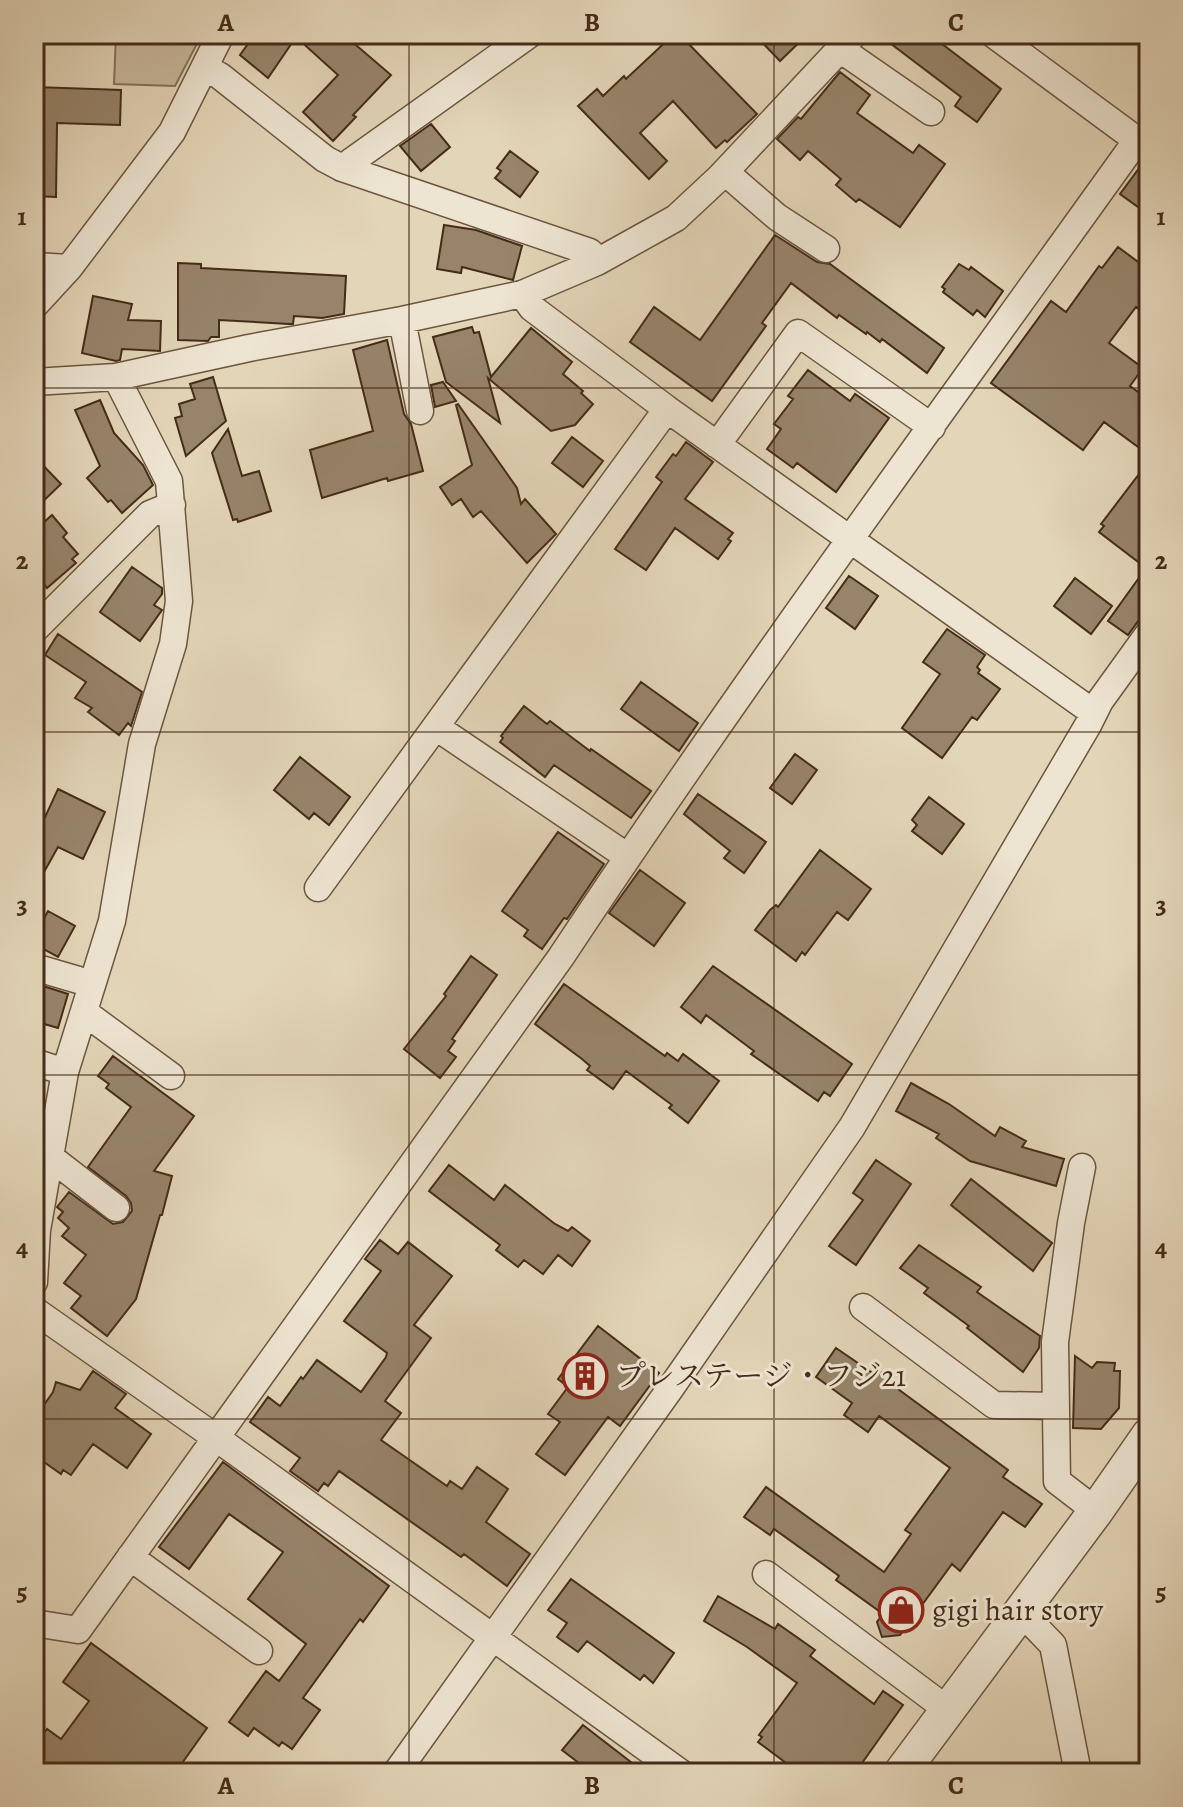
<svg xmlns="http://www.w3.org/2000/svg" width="1183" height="1807" font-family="Alegreya,'Noto Serif JP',serif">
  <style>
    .green { fill: #c8b89d; stroke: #86725a; stroke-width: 2 }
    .building { fill: #97846b; stroke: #452c18; stroke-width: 2 }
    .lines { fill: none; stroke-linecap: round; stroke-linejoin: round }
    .minor-casing { stroke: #6c5640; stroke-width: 29 }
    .tertiary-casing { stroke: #6c5640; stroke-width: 37 }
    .minor { stroke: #ede4d1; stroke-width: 26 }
    .tertiary { stroke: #ede4d1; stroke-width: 34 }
    .grid { fill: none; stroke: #452c18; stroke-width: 2; stroke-opacity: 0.55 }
    .labels { text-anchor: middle; stroke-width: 6; stroke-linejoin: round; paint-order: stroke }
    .poi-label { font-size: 30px; fill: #452c18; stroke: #ede4d1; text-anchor: start }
    .neatline { fill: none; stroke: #452c18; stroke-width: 3 }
    .grid-label { font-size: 26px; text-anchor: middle; font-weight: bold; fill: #452c18 }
  </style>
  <rect width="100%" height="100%" fill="#e3d5b8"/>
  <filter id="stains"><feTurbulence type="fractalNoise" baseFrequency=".0025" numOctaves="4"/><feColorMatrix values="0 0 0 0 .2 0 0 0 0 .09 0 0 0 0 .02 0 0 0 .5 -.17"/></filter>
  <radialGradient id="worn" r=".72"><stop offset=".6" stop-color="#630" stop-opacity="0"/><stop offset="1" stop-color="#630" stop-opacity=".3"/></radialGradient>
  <path class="green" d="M116,34H202L175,86L114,84Z"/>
  <path class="building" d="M255,34H343L391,75L353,115L356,117L333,141L303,112L338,75L296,37L268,78L240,55Z
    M674,34H679L757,114L727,142L725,140L716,148L673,101L640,133L667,161L649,179L578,106L597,89L603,96L624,76L626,79Z
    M754,34H808L780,61Z
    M878,34H929L1001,89L977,122L955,106L961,97Z
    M840,72L870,95L857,113L913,153L919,145L945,164L900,227L859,199L856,202L836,185L841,179L808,151L800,160L777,139L798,117L801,119Z
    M34,87L121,90L120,125L57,123L56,197L34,196Z
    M431,124L450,147L421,171L400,146Z
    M510,151L538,172L520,197L495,178L501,171L497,168Z
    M1143,163L1149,165V215L1120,194Z
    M444,225L476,230L522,246L513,280L462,267L461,273L437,269Z
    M775,235L817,262L830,264L944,348L927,373L882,339L880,342L867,332L866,334L839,315L837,318L791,283L762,323L766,326L712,401L630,342L654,307L700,340Z
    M1118,247L1149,270V317L1136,307L1109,343L1143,368L1130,386L1149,400V455L1104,422L1083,450L991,383L1051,301L1066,312L1099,266L1102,268Z
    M178,263L201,264V268L346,276L344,314L322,318L294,316L293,324H289L219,320V337H211L208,341L178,340Z
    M959,264L969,270L971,267L1003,291L985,317L977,310L973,315L943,292L945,289L942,287Z
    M93,296L132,304L128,320L161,321L160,351L122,349L120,360L116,361L82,353Z
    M472,327L474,333L479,332L491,377L531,328L572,362L563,374L583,391L581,393L593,404L575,425L551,431L488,378L500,423L446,382L433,337Z
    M387,340L404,414L411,424L423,471L388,481L387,478L322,498L310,450L373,431L353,350Z
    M808,370L850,401L855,394L889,418L836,492L797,463L793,468L767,449L781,429L774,424L793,399L788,396Z
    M213,377L226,421L186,456L175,418L182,416L179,404L195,399L190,384Z
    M443,382L456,401L435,407L431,385Z
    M100,400L114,433L143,465L153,485L122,513L111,500L108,502L87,478L100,466L75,410Z
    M458,404L517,488L521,504L525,499L556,534L527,563L481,511L473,517L461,499L452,505L440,487L472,465L456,405Z
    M228,429L242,476L259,471L271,511L238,522L237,519L233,520L212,453Z
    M572,437L603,461L583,487L552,463Z
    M686,442L713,462L685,499L733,533L728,539L731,541L718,559L675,528L646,570L615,549L662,482L656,477L673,454L676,456Z
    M34,456L61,484L34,510Z
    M1149,461V606L1128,635L1108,621L1146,568L1099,532L1104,526L1101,524Z
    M52,515L67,533L63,537L78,554L72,559L76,563L47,588L34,574V531Z
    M132,567L162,588V594L154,605L162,610L140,641L100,612Z
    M849,576L878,596L855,629L826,608Z
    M1075,578L1112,606L1091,634L1054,606Z
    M947,629L985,655L977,667L980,670L978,673L1000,689L977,720L972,717L942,758L902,728L940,674L923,662Z
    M58,634L142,692L131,726L128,723L119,735L88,712L92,708L75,698L86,682L45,655Z
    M641,682L698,723L679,751L621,709Z
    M524,706L547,724L550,721L590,751L591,749L651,791L631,818L554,765L545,777L500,742L503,738L501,736Z
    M795,754L817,770L792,804L770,788Z
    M300,757L350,797L329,825L314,813L309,819L274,790Z
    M58,789L105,812L83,859L58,847L34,890V841Z
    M698,794L766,842L744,873L724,858L730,851L684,814Z
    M929,797L964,824L942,854L912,831L917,825L912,820Z
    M558,832L604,864L567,919L564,918L542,949L524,936L528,930L502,911Z
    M820,850L871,889L848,920L837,912L805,955L802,952L796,961L755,930L770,910L776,905L778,907Z
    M640,870L685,903L654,946L609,913Z
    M48,911L75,926L58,957L34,944V937Z
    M471,956L497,975L452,1039L455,1041L448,1051L456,1057L440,1078L404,1049L446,996L444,994Z
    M713,966L852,1064L830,1096L824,1092L818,1101L751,1054L754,1051L706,1015L701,1023L681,1007Z
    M564,984L665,1056L667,1053L678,1061L683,1054L719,1081L688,1123L669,1108L672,1105L626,1071L613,1089L587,1070L590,1066L582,1059L535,1024Z
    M43,986L68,994L58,1028L34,1021Z
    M113,1056L194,1116L154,1171L172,1176L162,1215H160L136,1299L107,1336L71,1308L81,1296L64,1283L86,1255L62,1236L69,1228L58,1218L63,1212L57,1207L69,1192L113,1224L123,1222L132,1211L131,1203L126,1196L88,1167L131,1107L106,1088L109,1084L98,1076Z
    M911,1083L949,1104L995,1136L1000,1127L1026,1141L1022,1147L1064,1159L1056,1186L970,1161L936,1138L939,1134L896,1111Z
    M876,1160L911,1184L856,1265L829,1246L863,1200L853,1193Z
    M449,1165L494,1200L505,1185L555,1224L568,1231L572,1227L590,1241L572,1266L558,1255L543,1274L524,1260L518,1267L496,1250L500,1245L429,1191Z
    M971,1179L1052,1243L1033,1271L951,1205Z
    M380,1240L398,1254L408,1242L452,1276L414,1325L431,1338L385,1401L401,1413L381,1440L447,1486L450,1481L462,1489L477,1467L508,1489L486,1522L530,1554L507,1586L464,1554L461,1557L339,1471L328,1486L324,1483L318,1491L290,1471L300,1458L250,1422L268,1397L280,1406L301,1377L303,1379L317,1360L361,1392L386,1357L387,1353L344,1321L381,1271L365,1259Z
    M919,1245L981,1287L977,1292L1040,1336L1039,1348L1023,1372L967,1328L969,1326L924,1293L928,1288L900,1268Z
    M598,1326L659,1373L620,1426L608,1417L565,1475L536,1454L560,1422L548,1414L568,1387L558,1379Z
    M836,1348L874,1374L877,1369L900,1386L898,1389L1008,1470L1003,1477L1042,1504L1025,1527L1003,1512L960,1571L952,1564L900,1635L882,1637L877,1622L883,1614L836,1580L839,1576L820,1562L774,1529L770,1535L744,1517L766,1487L884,1572L911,1534L905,1530L950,1468L879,1416L868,1432L844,1415L852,1403L816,1377Z
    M1075,1356L1092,1368L1097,1362L1115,1363L1114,1371H1120L1119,1408L1101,1429L1073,1428Z
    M93,1371L126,1394L115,1408L151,1434L127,1468L93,1444L71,1475L63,1470L61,1474L34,1455V1419L53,1392L56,1382L80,1390Z
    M223,1462L389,1586L363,1622L360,1619L303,1698L320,1710L292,1749L282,1742L279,1746L254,1728L248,1736L229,1722L266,1671L279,1681L306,1644L248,1599L283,1552L229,1514L189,1569L159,1547Z
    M571,1579L674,1653L653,1683L644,1675L640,1680L587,1641L578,1652L557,1637L567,1623L548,1610Z
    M718,1596L775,1629L778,1624L815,1650L810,1656L874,1704L883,1691L903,1705L855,1773H779L786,1763L758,1742L762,1737L759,1735L797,1683L747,1647L704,1621Z
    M91,1643L207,1728L175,1773H34V1746L47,1729L61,1739L89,1701L63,1682Z
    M583,1725L645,1773H592L562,1750Z"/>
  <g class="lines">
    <g class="minor-casing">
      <path id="minor" d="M993,34L1149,149
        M840,49L931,112
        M206,68L220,76L325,159L342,168L590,252L597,262
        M342,168L530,34
        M725,172L777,217L826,249
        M34,266L69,268
        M522,294L532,308L667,409L1094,713
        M34,306L69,268L172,132L221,34
        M402,320L420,411
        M34,382L116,377L249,348L402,320L522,294L597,262L676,218L721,176L854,34
        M717,445L798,333L932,427
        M34,630L150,514L172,505
        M436,727L628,857
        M318,888L667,409
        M34,967L92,984
        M84,1012L171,1076
        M34,1062L65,1072
        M50,1157L116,1208
        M1082,1167L1071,1223L1055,1342L1057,1481L1096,1511
        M34,1282L37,1230L65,1072L112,921L142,744L173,644L179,601L169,481L116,377
        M863,1307L994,1405L1056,1406
        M34,1310L215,1437L681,1773
        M130,1557L259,1651
        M766,1574L948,1710
        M1021,1612L1053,1645L1078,1773
        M34,1623L78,1630L561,957C745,679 943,411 1137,140
        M396,1773L670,1389L852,1127L1088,725L1100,701L1149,633"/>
    </g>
    <g class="tertiary-casing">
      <path id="tertiary" d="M901,1773L1096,1511L1149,1435"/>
    </g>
    <use href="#minor" class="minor"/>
    <use href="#tertiary" class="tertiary"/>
  </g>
  <path class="grid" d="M409,34V1773M774,34V1773M34,388H1149M34,732H1149M34,1075H1149M34,1419H1149"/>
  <defs>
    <g id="building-ring" transform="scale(2.3)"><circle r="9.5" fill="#ede4d1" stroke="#8f2418" stroke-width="1.5"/><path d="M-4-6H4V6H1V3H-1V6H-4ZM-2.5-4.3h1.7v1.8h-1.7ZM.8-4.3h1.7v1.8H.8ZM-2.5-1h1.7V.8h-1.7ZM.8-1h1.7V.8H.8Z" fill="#8f2418"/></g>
    <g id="shop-ring" transform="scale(2.3)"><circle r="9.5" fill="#ede4d1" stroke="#8f2418" stroke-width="1.5"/><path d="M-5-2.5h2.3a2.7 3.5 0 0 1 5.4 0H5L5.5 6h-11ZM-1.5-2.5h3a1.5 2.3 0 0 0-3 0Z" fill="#8f2418"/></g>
  </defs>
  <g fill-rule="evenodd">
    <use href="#building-ring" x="585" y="1376"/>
    <use href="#shop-ring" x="901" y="1610"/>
  </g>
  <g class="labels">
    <g class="poi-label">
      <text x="616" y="1386">プレステージ・フジ21</text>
      <text x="932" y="1620">gigi hair story</text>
    </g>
  </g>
  <rect width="1183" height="1807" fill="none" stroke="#e3d5b8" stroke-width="88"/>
  <rect x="44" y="44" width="1095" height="1719" class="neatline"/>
  <g class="grid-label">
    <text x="226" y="31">A</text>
    <text x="592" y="31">B</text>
    <text x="956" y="31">C</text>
    <text x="22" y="225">1</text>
    <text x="1161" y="225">1</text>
    <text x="22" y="569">2</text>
    <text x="1161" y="569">2</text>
    <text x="22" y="913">3</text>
    <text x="1161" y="913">3</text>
    <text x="22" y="1256">4</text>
    <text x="1161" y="1256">4</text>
    <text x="22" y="1600">5</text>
    <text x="1161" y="1600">5</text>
    <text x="226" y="1794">A</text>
    <text x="592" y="1794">B</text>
    <text x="956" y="1794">C</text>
  </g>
  <rect width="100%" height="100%" filter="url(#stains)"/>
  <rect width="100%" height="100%" fill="url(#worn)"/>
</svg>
